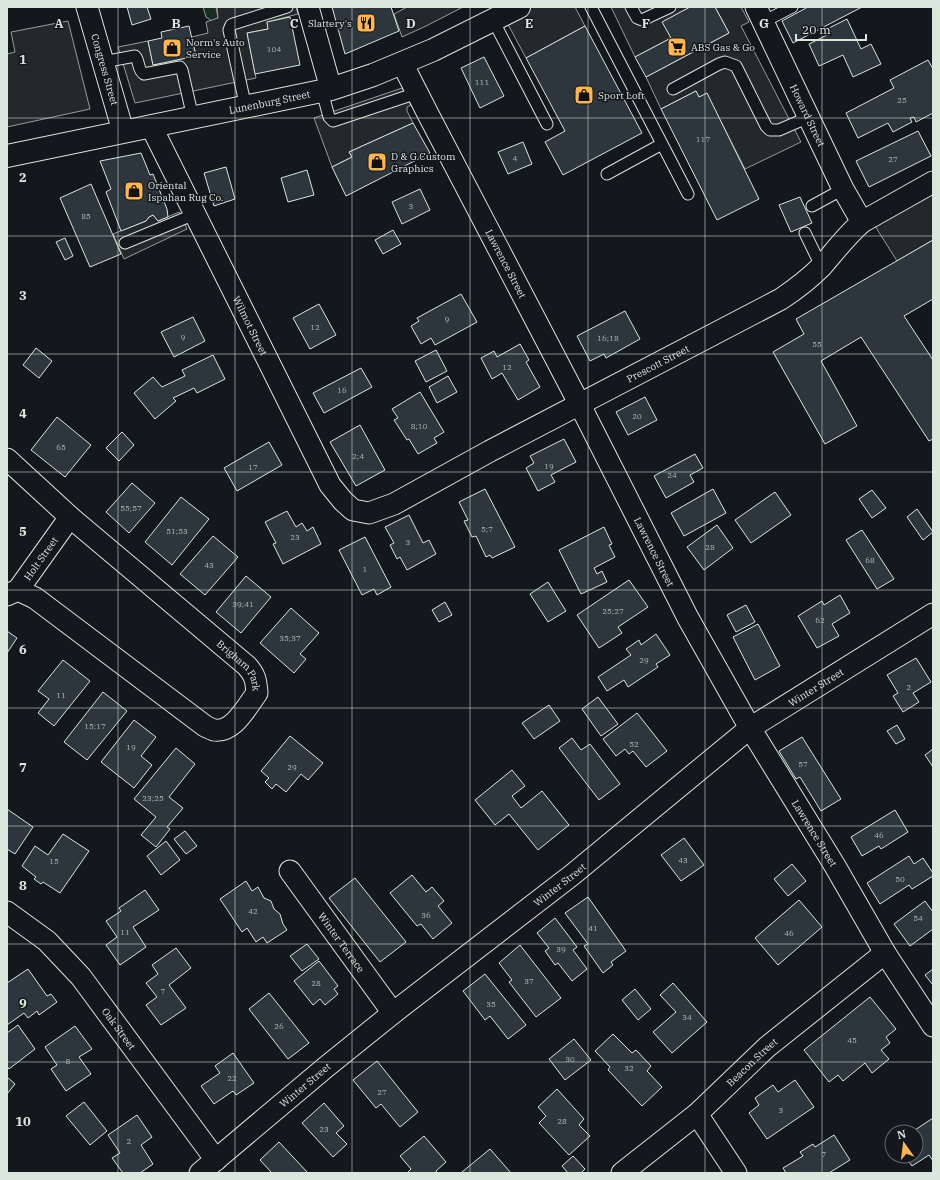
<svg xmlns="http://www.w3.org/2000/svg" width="940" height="1180" font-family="'IBM Plex Serif',serif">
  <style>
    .green { fill: #1a2d24; stroke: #939e99 }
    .parking { fill: #24282b; stroke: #939e99 }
    .building { fill: #2c363c; stroke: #d8e6dc }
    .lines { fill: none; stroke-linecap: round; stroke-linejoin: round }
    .service-casing { stroke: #d8e6dc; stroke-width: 13 }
    .minor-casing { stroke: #d8e6dc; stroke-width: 23 }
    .primary-casing { stroke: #d8e6dc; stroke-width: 24 }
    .service { stroke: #14181c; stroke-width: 11 }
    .minor { stroke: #14181c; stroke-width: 21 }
    .primary { stroke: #14181c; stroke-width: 22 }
    .grid { fill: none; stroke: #d8e6dc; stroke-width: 1; stroke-opacity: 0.55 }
    .labels { text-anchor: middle; stroke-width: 3; stroke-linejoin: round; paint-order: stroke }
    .number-label { font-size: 8px; fill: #adbab4 }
    .poi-label { font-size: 10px; fill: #d8e6dc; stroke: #14181c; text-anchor: start }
    .street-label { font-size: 10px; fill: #d8e6dc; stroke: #14181c }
    .grid-label { font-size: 13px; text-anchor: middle; font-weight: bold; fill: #d8e6dc; stroke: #14181c; stroke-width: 3; stroke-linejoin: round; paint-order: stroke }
  </style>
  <rect width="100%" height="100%" fill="#14181c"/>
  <path class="green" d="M203,7H216L218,18L212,21L206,17Z"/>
  <path class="parking" d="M217,7H296L298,14L267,22L268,29L247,33L256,78L135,103L118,47L148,41L153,65L196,56L192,37L208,33L206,22L218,18Z
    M407,7H463L426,26L402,37L394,14Z
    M518,7H575L585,26L526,58L503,15Z
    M611,7H690L663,22L671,38L635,57Z
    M715,7H741L749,22L741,26L801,142L745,169L707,94L699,97L696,91L661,109L646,77L729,33Z
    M68,21L90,109L7,127V54L15,52L11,32Z
    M402,88L411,105L407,107V111L413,123L349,152L352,157L332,167L314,118Z
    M933,182V240L897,261L870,218Z
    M179,212L187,229L124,259L113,234L146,221L149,217L153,215L158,221Z"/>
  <path class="building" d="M127,7H147L151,19L132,25Z
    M332,7H391L399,31L345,54Z
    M690,7H715L729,33L646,77L635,57L671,38L662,22Z
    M808,7H862L793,43L782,21Z
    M290,17L300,65L255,74L247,33L268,29L267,22Z
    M847,19L861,49L871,44L881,64L853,77L843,55L819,66L809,44L831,33L829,28Z
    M189,26L196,56L153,65L148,41L162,38L161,32Z
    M585,26L642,133L563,175L545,142L565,131L526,58Z
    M484,57L504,96L480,108L461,68Z
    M928,60L933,69V113L916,122L914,117L910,118L912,122L893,132L888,123L858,138L846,113L894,88L890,80Z
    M696,91L699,97L707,93L759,199L717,220L661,109Z
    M413,123L430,153L346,196L332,167L352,157L349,152Z
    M918,131L931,156L869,187L856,161Z
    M523,142L532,164L508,174L498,152Z
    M141,153L150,175L153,174L167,209L168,217L158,221L153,215L149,217L146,221L121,231L106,192L111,189L100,161Z
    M226,167L235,199L214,206L204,173Z
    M307,170L314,195L288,202L281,178Z
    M91,184L121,254L90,267L60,198Z
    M420,189L430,210L402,224L392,202Z
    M800,197L812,223L791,232L779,205Z
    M393,230L401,244L383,254L375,240Z
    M65,238L73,256L65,260L56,242Z
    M933,240V299L904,316L933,360V439L929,441L861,337L821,361L857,426L825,444L773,352L804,334L796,319Z
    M461,294L477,322L435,345L431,338L421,344L411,326L419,321L417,318Z
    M319,304L336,335L310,349L293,318Z
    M625,311L640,339L606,358L604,354L590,361L577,336Z
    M193,317L205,341L174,357L161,332Z
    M520,344L529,360L526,362L540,387L518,400L502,373L492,379L481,358L494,351L497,357Z
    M36,348L52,361L39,378L23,365Z
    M436,350L447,371L426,382L415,361Z
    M213,355L225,379L197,393L194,388L173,398L176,401L155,419L134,393L153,377L162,387L185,376L182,370Z
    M361,368L372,387L324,413L313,393Z
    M448,376L457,392L437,403L429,387Z
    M420,392L444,432L434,438L437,443L418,454L409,439L407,440L394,420L398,418L392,409Z
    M645,397L657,420L628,435L616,412Z
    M57,417L91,445L65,477L31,450Z
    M360,425L385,470L356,486L330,442Z
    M122,432L134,445L119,461L106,448Z
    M564,439L576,462L551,475L555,482L538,491L526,468L534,463L530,456Z
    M269,442L282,465L237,491L224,468Z
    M695,454L703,468L690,475L694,482L666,498L654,476Z
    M132,483L155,503L129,533L106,512Z
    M485,489L515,547L492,558L490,555L486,557L476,536L472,537L464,521L468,520L459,502Z
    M713,489L726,513L684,536L671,513Z
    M872,490L886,508L872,518L859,499Z
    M775,492L791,515L751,543L735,520Z
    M181,497L209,519L172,565L145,542Z
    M917,509L933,532L923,540L907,517Z
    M287,511L296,527L302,523L307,531L313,527L321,544L283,564L273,544L276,543L265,522Z
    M409,515L423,543L429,540L436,554L407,570L400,557L397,559L390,545L394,543L385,527Z
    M717,525L733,548L704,570L687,547Z
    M604,527L612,544L609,545L615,557L594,568L597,574L602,571L607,582L581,594L559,550Z
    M862,530L894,579L877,589L846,540Z
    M213,536L238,557L205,595L180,574Z
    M365,537L391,587L377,595L374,589L362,595L339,550Z
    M246,576L271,597L241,633L216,612Z
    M629,580L648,607L618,627L622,633L599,648L577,615Z
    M548,582L566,611L548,622L530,594Z
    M840,595L850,613L832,624L839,636L817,648L798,616L822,601L824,605Z
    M445,602L452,615L439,622L432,610Z
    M746,605L755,622L736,632L727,615Z
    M291,608L319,633L300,654L306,659L294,673L260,643Z
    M758,624L780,666L755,680L733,637Z
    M7,631L17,638L7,653Z
    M656,634L670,655L656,664L658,667L628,687L624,680L607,691L598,677L631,655L626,649L639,640L641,645Z
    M916,658L931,682L913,693L919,702L903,712L893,696L898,693L887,675Z
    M63,660L90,681L54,726L38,713L49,699L38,691Z
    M103,692L127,711L87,760L64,742Z
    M598,697L618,724L601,736L582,709Z
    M549,705L560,721L534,739L522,723Z
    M637,713L667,751L646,767L633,751L629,754L625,749L616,756L603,739Z
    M134,720L156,737L141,756L152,765L134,788L101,762Z
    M897,725L905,739L896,744L887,731Z
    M290,736L323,763L308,780L301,774L286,792L276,784L272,789L265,782L269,778L261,771Z
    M802,737L841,799L821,811L800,777L796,779L779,751Z
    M572,738L581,750L590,744L620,784L599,800L559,748Z
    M176,748L195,764L169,797L183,808L167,827L170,829L156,847L141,835L156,817L134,799Z
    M933,749V767L925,755Z
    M512,770L525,786L512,796L521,808L542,791L569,825L538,850L509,814L495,825L475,800Z
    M7,809L33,827L15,854L7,849Z
    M895,810L908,832L881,849L879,846L862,856L851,837Z
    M185,831L197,846L186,854L174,839Z
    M63,834L89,851L60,893L43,882L41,884L34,879L36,877L22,866L35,846L48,855Z
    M684,838L704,865L681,881L661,855Z
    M166,841L180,860L161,875L147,856Z
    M909,856L914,864L923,858L933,873V876L912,889L909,885L880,904L867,883Z
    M792,864L806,881L788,896L774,879Z
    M412,875L426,892L432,887L444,901L438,906L452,923L433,939L421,924L417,926L390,893Z
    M355,878L406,942L380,962L329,898Z
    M246,881L252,891L258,887L264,898L271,901L274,909L280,914L283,924L287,930L267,943L263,937L256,942L247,928L242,932L220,899Z
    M145,890L159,910L133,927L146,947L120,965L106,945L117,937L106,921L121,911L119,908Z
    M588,897L626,951L611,962L613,965L603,973L584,946L588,944L565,913Z
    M799,900L822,927L778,965L755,938Z
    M925,901L933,912V929L910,946L894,924Z
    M555,918L577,947L573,950L587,969L572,981L558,963L555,965L545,951L549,948L537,933Z
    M307,944L319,959L302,971L290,956Z
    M520,945L561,998L536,1017L509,982L512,980L499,963Z
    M176,948L191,968L169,985L186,1008L161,1025L146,1005L157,997L146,983L158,974L152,965Z
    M319,961L338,986L334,989L338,994L325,1005L320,999L313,1005L294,981Z
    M28,969L47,996L51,994L57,1002L39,1015L37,1011L28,1018L24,1013L7,1025V983Z
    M933,969V985L925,975Z
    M485,974L526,1025L508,1039L490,1016L485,1020L463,991Z
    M673,983L707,1022L672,1053L653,1032L676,1012L660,995Z
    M635,989L651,1009L638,1020L622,1000Z
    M269,993L309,1043L288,1059L249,1009Z
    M870,997L896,1029L886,1037L890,1043L881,1050L889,1059L872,1073L865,1063L843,1081L838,1075L829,1082L804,1050Z
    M18,1025L35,1049L9,1069L7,1066V1033Z
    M75,1026L92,1049L79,1057L91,1074L66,1091L51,1069L57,1065L45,1047Z
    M613,1034L632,1053L636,1050L651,1066L647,1071L662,1087L642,1106L608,1070L610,1067L595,1051Z
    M574,1039L591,1060L565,1080L549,1059Z
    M233,1053L254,1083L236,1095L233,1091L214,1104L201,1086L220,1073L215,1066Z
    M377,1061L418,1112L400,1127L381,1104L376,1108L353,1080Z
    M7,1077L15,1084L7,1094Z
    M795,1080L814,1107L767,1139L749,1113L759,1105L755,1098L773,1085L778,1092Z
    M557,1089L584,1119L579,1125L590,1136L569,1155L539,1123L546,1116L538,1107Z
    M84,1102L107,1131L90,1145L66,1116Z
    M324,1103L344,1126L336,1133L347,1144L333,1157L302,1123Z
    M137,1115L152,1137L141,1145L153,1164L140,1173H123L112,1158L120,1153L108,1135Z
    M933,1118V1161L929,1155L912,1166L905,1156H916V1132H912Z
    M834,1135L850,1160L829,1173H786L783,1168L803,1156L800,1152L813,1144L815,1147Z
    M424,1136L446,1162L436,1171L437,1173H407L411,1169L400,1156Z
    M279,1142L308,1173H270L271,1172L260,1160Z
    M490,1149L511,1173H462V1172Z
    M573,1156L585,1169L581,1173H568L562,1166Z"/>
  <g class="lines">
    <g class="service-casing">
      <path id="service" d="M591,7L688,194
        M631,7L637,18L642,20L670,7
        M493,20L547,124
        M763,22L792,7
        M103,62L135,56C140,61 137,70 144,74L180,67L182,70L193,118
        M673,89L719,64L725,62L736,66L766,126L770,130H779L809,117
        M322,91L329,117L333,121L417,93
        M246,108L229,30L231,25L233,24L287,7
        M607,174L662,144
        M812,206L843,189
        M805,233L821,266
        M125,243L195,214"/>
    </g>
    <g class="minor-casing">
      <g id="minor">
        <path id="s1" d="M87,7L123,131"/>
        <path d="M308,7L331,89"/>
        <path id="s2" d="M756,7L843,189L862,222"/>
        <path id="s3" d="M402,63L428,114L580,405L688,618L750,728L835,866L885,953L933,1026"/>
        <path id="s4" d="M151,126L330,485L343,501L353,510L369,513L394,504L490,451L781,299C796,289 809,279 822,266C835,251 847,235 862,222L933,182"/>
        <path id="s5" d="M7,459L70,517L247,666C255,675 256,680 257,693C247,706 234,733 214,730C211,729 207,727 205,726L35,598L18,590"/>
        <path id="s6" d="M7,595L18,590L70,517"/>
        <path id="s7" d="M290,871L393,1013"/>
        <path id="s8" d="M7,912L47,941L81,977L216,1160"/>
        <path d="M697,1114L736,1173"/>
        <path id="s9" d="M200,1173L326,1067L393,1013L572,875L750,728L933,614"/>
        <path id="s10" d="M622,1173L697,1114L767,1047L885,953"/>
      </g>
    </g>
    <g class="primary-casing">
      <g id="primary">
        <path id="s11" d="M7,156L331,89L373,75L433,50L519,7"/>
      </g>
    </g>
    <use href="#service" class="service"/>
    <use href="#minor" class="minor"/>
    <use href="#primary" class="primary"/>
  </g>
  <path class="grid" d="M118,7V1173M235,7V1173M352,7V1173M470,7V1173M588,7V1173M705,7V1173M822,7V1173M7,118H933M7,236H933M7,354H933M7,472H933M7,590H933M7,708H933M7,826H933M7,944H933M7,1062H933"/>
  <defs>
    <g id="restaurant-square" transform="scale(1)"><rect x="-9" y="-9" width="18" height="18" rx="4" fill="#ffb74d" stroke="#14181c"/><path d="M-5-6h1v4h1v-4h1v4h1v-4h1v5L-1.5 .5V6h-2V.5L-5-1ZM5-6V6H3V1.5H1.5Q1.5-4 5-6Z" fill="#111"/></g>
    <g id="supermarket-square" transform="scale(1)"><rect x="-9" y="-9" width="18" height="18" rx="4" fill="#ffb74d" stroke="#14181c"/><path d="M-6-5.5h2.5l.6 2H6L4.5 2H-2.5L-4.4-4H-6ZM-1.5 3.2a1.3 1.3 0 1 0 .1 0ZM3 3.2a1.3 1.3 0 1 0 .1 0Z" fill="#111"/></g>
    <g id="shop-square" transform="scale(1)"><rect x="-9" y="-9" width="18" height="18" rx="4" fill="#ffb74d" stroke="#14181c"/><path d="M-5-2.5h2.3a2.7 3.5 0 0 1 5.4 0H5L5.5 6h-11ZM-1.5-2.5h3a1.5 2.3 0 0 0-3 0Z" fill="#111"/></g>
  </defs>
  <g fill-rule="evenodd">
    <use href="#restaurant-square" x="366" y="23"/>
    <use href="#supermarket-square" x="677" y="47"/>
    <use href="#shop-square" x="172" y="48"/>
    <use href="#shop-square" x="584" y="95"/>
    <use href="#shop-square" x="377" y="162"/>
    <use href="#shop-square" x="134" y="191"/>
  </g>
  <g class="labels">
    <g class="number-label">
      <text x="274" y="52">104</text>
      <text x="482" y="85">111</text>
      <text x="902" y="103">25</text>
      <text x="703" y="142">117</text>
      <text x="515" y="161">4</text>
      <text x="893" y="162">27</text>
      <text x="411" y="209">3</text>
      <text x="86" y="219">85</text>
      <text x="447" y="322">9</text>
      <text x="315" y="330">12</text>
      <text x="183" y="340">9</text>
      <text x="608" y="341">16;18</text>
      <text x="817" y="347">55</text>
      <text x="507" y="370">12</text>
      <text x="342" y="393">16</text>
      <text x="637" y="419">20</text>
      <text x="419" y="429">8;10</text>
      <text x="61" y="450">65</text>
      <text x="358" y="459">2;4</text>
      <text x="549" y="469">19</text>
      <text x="253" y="470">17</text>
      <text x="672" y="478">24</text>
      <text x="131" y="511">55;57</text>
      <text x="487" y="532">5;7</text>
      <text x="177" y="534">51;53</text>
      <text x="295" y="540">23</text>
      <text x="408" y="545">3</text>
      <text x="710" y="550">28</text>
      <text x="870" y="563">68</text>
      <text x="209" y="568">43</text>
      <text x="365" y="572">1</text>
      <text x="243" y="607">39;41</text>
      <text x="613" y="614">25;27</text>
      <text x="820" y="623">62</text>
      <text x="290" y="641">35;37</text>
      <text x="644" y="663">29</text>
      <text x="909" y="690">2</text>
      <text x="61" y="698">11</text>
      <text x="95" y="729">15;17</text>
      <text x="634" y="747">52</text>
      <text x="131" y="750">19</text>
      <text x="803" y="767">57</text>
      <text x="292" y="770">29</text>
      <text x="153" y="801">23;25</text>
      <text x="879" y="838">46</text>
      <text x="683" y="863">43</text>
      <text x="54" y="864">15</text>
      <text x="900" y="882">50</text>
      <text x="253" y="914">42</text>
      <text x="426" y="918">36</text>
      <text x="918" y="921">54</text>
      <text x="593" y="931">41</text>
      <text x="125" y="935">11</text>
      <text x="789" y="936">46</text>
      <text x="561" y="952">39</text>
      <text x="529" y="984">37</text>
      <text x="316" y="986">28</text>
      <text x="163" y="994">7</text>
      <text x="491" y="1007">35</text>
      <text x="687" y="1020">34</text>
      <text x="279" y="1029">26</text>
      <text x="852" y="1043">45</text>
      <text x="570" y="1062">30</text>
      <text x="68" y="1064">8</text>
      <text x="629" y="1071">32</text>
      <text x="232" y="1081">22</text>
      <text x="382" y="1095">27</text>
      <text x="781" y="1113">3</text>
      <text x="562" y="1124">28</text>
      <text x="324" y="1132">23</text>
      <text x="129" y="1144">2</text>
      <text x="824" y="1157">7</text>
    </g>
    <g class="poi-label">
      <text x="352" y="27" text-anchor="end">Slattery's</text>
      <text x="186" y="46">Norm's Auto<tspan x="186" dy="12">Service</tspan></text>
      <text x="691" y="51">ABS Gas &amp; Go</text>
      <text x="598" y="99">Sport Loft</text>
      <text x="391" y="160">D &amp; G Custom<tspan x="391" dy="12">Graphics</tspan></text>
      <text x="148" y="189">Oriental<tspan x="148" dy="12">Ispahan Rug Co.</tspan></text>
    </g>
    <g class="street-label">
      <text dy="4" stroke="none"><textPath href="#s1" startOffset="65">Congress Street</textPath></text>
      <text dy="4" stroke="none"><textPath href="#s11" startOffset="268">Lunenburg Street</textPath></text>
      <text dy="4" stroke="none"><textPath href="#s2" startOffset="120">Howard Street</textPath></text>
      <text dy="4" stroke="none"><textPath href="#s3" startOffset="226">Lawrence Street</textPath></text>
      <text dy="4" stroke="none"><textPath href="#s4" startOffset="223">Wilmot Street</textPath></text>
      <text dy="4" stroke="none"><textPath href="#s4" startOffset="777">Prescott Street</textPath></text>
      <text dy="4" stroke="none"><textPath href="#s3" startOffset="550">Lawrence Street</textPath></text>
      <text dy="4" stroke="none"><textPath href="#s6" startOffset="51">Holt Street</textPath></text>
      <text dy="4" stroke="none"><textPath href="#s5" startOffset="312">Brigham Park</textPath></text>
      <text dy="4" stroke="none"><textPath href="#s9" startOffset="785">Winter Street</textPath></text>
      <text dy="4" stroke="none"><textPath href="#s3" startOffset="874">Lawrence Street</textPath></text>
      <text dy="4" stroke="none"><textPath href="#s9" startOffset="461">Winter Street</textPath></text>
      <text dy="4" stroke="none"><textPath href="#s7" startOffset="88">Winter Terrace</textPath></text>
      <text dy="4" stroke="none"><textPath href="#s8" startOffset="163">Oak Street</textPath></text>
      <text dy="4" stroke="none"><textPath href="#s10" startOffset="171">Beacon Street</textPath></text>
      <text dy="4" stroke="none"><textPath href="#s9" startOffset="137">Winter Street</textPath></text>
    </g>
  </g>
  <g class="grid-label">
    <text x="59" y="28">A</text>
    <text x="176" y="28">B</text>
    <text x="294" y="28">C</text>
    <text x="411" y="28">D</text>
    <text x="529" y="28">E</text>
    <text x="646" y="28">F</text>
    <text x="764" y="28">G</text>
    <text x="23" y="64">1</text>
    <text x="23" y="182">2</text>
    <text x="23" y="300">3</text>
    <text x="23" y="418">4</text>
    <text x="23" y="536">5</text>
    <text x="23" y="654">6</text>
    <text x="23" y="772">7</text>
    <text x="23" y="890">8</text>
    <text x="23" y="1008">9</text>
    <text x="23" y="1126">10</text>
  </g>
  <rect width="940" height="1180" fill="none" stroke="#d8e6dc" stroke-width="16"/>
  <g transform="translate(904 1144) rotate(346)"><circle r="19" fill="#14181c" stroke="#626a69"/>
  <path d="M0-3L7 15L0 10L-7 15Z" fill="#ffb74d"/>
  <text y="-6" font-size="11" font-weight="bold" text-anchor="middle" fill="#d8e6dc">N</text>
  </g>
  <path d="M796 34v6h70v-6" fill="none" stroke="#d8e6dc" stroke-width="2"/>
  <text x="802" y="34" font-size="12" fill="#d8e6dc" stroke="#14181c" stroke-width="3" paint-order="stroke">20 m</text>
</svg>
